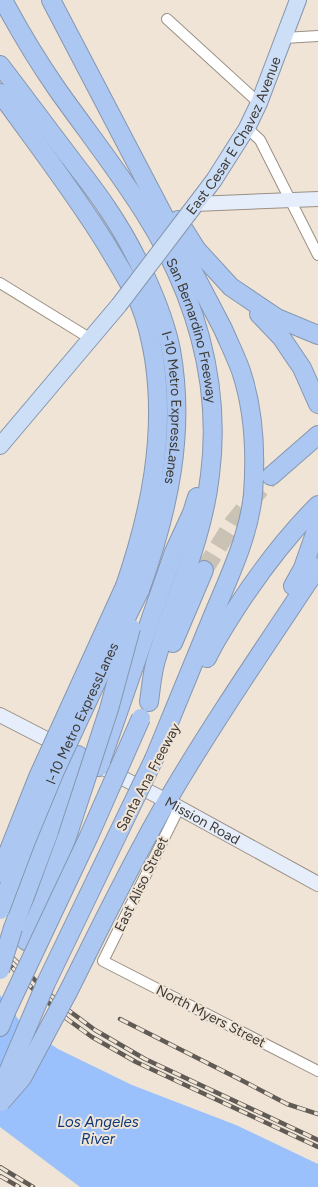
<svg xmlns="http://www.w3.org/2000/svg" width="318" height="1187" font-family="Figtree,sans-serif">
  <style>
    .water { fill: #9ac1fc }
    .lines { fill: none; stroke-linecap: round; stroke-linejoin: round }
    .motorway-tunnel { stroke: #cbc2b6; stroke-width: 18; stroke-dasharray: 18 9; stroke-linecap: butt }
    .minor-casing { stroke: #9b9084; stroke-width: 12 }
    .secondary-casing { stroke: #9b9084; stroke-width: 16 }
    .primary-casing { stroke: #8596b0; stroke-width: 18 }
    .motorway-casing { stroke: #8596b0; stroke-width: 20 }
    .minor { stroke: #fff; stroke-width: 10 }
    .secondary { stroke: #e6eefb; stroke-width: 14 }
    .primary { stroke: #cddef7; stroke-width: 16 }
    .motorway { stroke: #acc8f2; stroke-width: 18 }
    .rail-casing { stroke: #605b54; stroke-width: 4.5 }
    .rail { stroke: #efe4d6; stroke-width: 3; stroke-dasharray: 9; stroke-linecap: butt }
    .primary-bridge-casing { stroke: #8596b0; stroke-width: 18; stroke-linecap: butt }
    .motorway-bridge-casing { stroke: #8596b0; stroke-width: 20; stroke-linecap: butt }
    .primary-bridge { stroke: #cddef7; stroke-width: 16 }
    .motorway-bridge { stroke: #acc8f2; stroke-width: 18 }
    .labels { text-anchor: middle; stroke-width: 4; stroke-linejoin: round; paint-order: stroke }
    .street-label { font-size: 14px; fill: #3d3934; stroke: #efe4d6 }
    .water-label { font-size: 15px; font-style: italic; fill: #0d3978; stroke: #efe4d6 }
  </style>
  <rect width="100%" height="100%" fill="#efe4d6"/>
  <path class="water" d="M0,995L22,1024L58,1049L132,1085L236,1125L318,1164V1187H80L0,1127Z"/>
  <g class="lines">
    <path class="motorway-tunnel" d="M204,570L233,523L271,476"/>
    <g class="minor-casing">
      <path id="minor" d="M167,19L259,103
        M284,38L318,36
        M247,128L260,140L318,255
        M0,283L91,339
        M179,808L103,961L318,1071"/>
    </g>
    <g class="secondary-casing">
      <g id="secondary">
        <path d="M195,204L318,199"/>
        <path d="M0,715L62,747"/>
        <path id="s1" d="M107,770L167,801L318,884"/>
      </g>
    </g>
    <g class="primary-casing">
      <g id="primary">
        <path id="s2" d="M189,213L214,180L247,128L259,103L298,0"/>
        <path d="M0,446L119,305"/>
      </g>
    </g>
    <g class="motorway-casing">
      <g id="motorway">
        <path id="s3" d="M3,0C19,30 37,60 57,89C86,130 117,169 144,212C194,291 222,381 210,475C203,539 174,599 156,660C152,673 151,688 149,702"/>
        <path d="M51,0L223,329C229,343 236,357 241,371C254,410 256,454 253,494C249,535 230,575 214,613C194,661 174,710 154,759"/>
        <path id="s4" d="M0,65C24,96 47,128 71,159C83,175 96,191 107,208C133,246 162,305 171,350C186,434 168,512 140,590"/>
        <path d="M0,93C36,143 74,192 106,244C118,264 131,284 140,305C147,322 151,340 154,358C166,436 150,513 125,586"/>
        <path d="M178,220L197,250L231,287L277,318L318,335"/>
        <path d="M259,314L281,337L302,368L318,404"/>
        <path d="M271,476L318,435"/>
        <path d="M293,586L303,568L318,525"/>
        <path d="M173,643L204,570"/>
        <path d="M207,658C215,641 225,626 235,610C259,573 286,537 318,505"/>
        <path d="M99,767L174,552L192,513L197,497"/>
        <path d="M13,928L78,755"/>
        <path d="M26,941L42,905L67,837"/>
        <path d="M68,992C100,928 131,863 167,801C214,721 267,644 318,567"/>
        <path d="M0,1027L6,1012"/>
      </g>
    </g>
    <use href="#minor" class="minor"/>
    <use href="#secondary" class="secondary"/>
    <use href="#primary" class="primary"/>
    <use href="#motorway" class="motorway"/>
    <g class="rail-casing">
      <path id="rail" d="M0,945L46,991L64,1007L95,1030L145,1059L318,1140
        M0,955L34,990L67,1019L92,1037L136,1062L318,1147
        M120,1019L243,1081L287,1104L318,1114
        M0,1167L33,1187
        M0,1176L19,1187"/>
    </g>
    <use href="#rail" class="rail"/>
    <g class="primary-bridge-casing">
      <path id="primary-bridge" d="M119,305L189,213"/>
    </g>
    <g class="motorway-bridge-casing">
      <g id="motorway-bridge">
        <path d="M67,837L109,709L131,628"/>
        <path d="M0,873L38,777L125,586"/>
        <path id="s5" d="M0,910L26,841L55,771L128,614L140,590"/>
        <path d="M0,970L13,928"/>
        <path d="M6,1012L89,836L141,718"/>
        <path d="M0,1091L46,983L154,759"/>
        <path d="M1,1102L22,1078L68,992"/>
      </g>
    </g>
    <use href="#primary-bridge" class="primary-bridge"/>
    <use href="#motorway-bridge" class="motorway-bridge"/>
  </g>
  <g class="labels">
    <g class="street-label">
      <text dy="5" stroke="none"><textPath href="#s2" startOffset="90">East Cesar E Chavez Avenue</textPath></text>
      <text dy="5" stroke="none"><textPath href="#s3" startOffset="384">San Bernardino Freeway</textPath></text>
      <text dy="5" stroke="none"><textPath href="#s4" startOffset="393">I-10 Metro ExpressLanes</textPath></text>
      <text dy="5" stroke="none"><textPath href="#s5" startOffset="213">I-10 Metro ExpressLanes</textPath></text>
      <text transform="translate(148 777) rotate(-62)" y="5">Santa Ana Freeway</text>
      <text dy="5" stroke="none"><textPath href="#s1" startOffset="108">Mission Road</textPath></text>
      <text transform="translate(141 884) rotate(-64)" y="5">East Aliso Street</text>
      <text transform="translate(211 1016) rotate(27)" y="5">North Myers Street</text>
    </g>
    <g class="water-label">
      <text x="98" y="1127">Los Angeles<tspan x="98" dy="17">River</tspan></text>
    </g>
  </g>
</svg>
